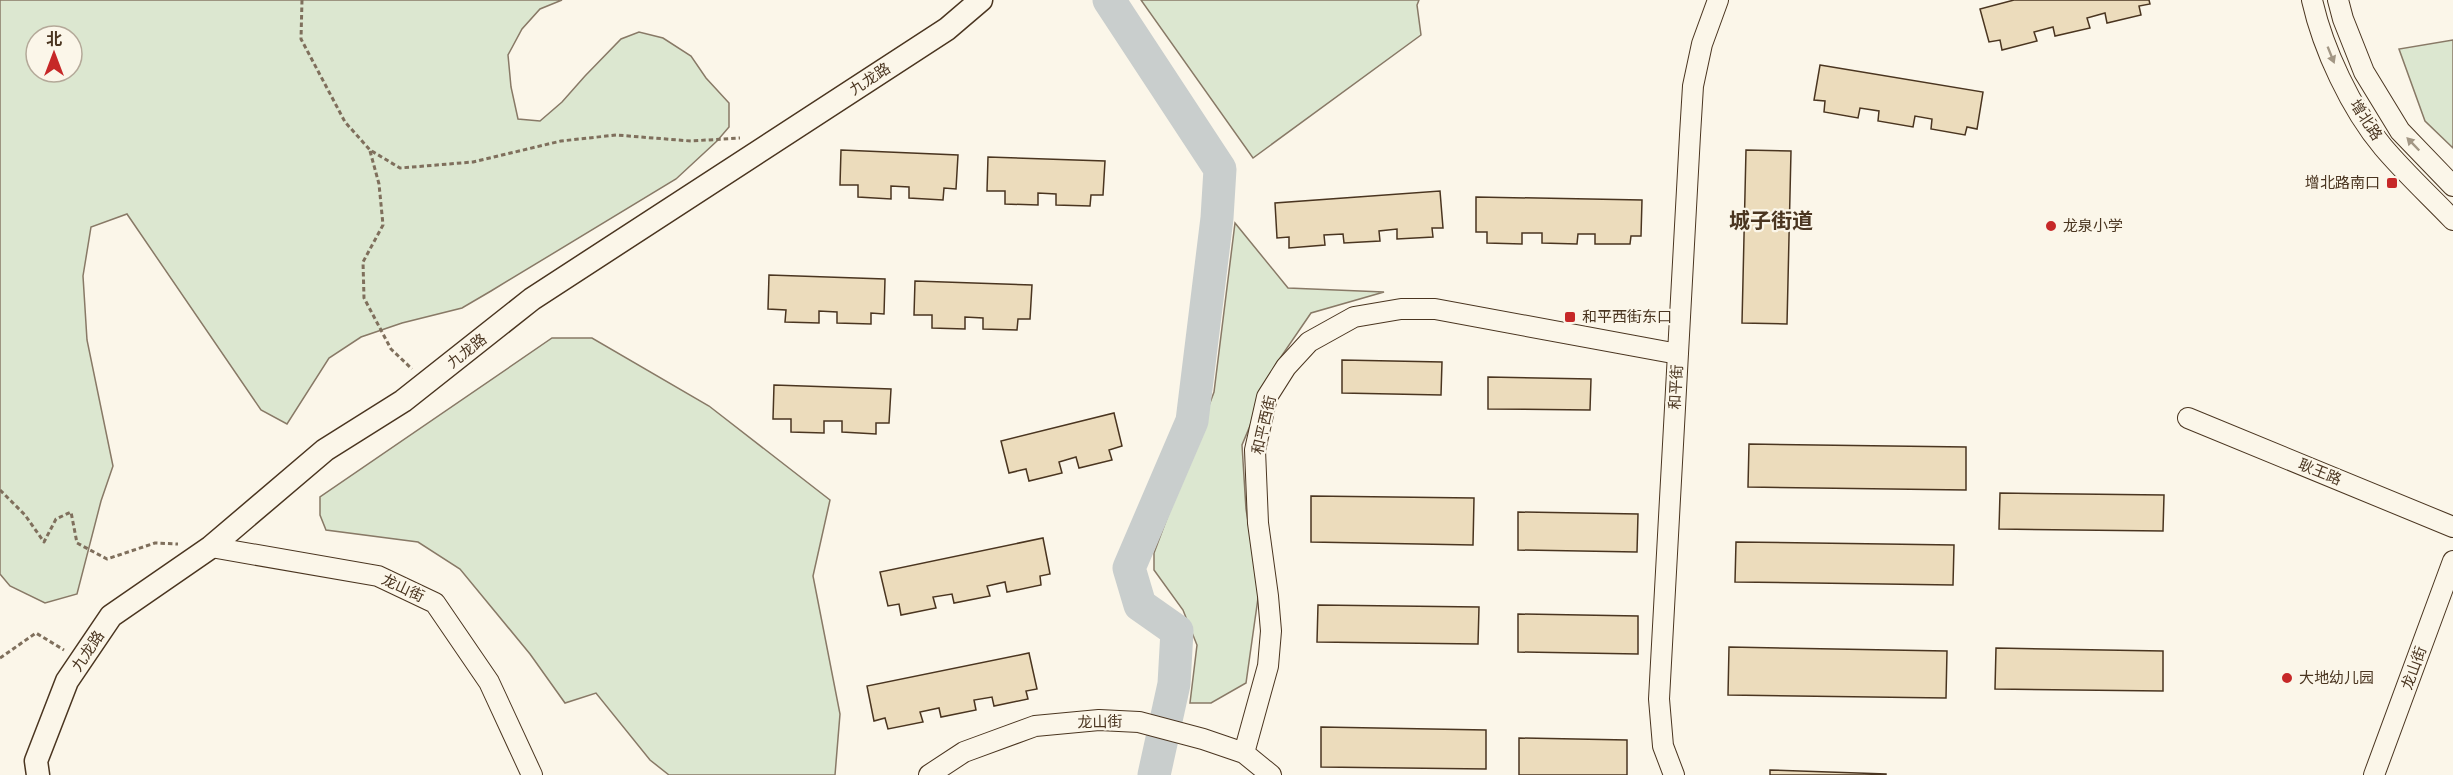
<svg xmlns="http://www.w3.org/2000/svg" width="2453" height="775" font-family="Ubuntu,'Noto Sans SC',sans-serif">
  <style>
    .green { fill: #dce7d0; stroke: #887966; stroke-width: 1.5; fill-rule: evenodd }
    .lines { fill: none; stroke-linecap: round; stroke-linejoin: round }
    .river { stroke: #c9cecd; stroke-width: 33 }
    .building { fill: #ecdcbc; stroke: #4a3520; stroke-width: 1.5 }
    .tertiary-casing { stroke: #4a3520; stroke-width: 22 }
    .secondary-casing { stroke: #4a3520; stroke-width: 25 }
    .path { stroke: #7f6f5c; stroke-width: 3; stroke-dasharray: 4.5 3; stroke-linecap: butt }
    .tertiary { stroke: #fbf6e9; stroke-width: 20 }
    .secondary { stroke: #fbf6e9; stroke-width: 22 }
    .oneway { fill: #a29684 }
    .poi-dot { fill: #c62828; stroke: #fbf6e9; stroke-width: 2 }
    .labels { text-anchor: middle; stroke-width: 4.5; stroke-linejoin: round; paint-order: stroke }
    .street-label { font-size: 15px; fill: #4a3520; stroke: #fbf6e9 }
    .poi-label { font-size: 15px; fill: #4a3520; stroke: #fbf6e9; text-anchor: start }
    .district-label { font-size: 21px; font-weight: bold; fill: #4a3520; stroke: #fbf6e9 }
  </style>
  <rect width="100%" height="100%" fill="#fbf6e9"/>
  <path class="green" d="M0,0H562L540,9L522,29L508,55L511,87L518,119L540,121L562,102L585,76L621,39L639,32L663,38L691,56L706,78L729,103V127L717,141L676,179L491,291L462,308L402,323L361,337L329,358L287,424L261,410L127,214L91,227L83,276L87,340L113,466L101,501L77,594L45,603L10,586L0,574ZM36,36H72V72H36Z
    M1141,0H1419L1417,5L1421,35L1253,158Z
    M2453,40V148L2425,121L2399,49Z
    M1235,223L1288,288L1384,292L1311,313L1276,364L1242,445L1246,509L1259,591L1246,683L1211,703H1190L1197,645L1183,610L1154,570V553L1214,392Z
    M552,338H592L709,406L830,500L813,576L840,714L835,775H669L650,760L596,693L565,703L530,654L460,569L418,542L326,530L320,515V497Z"/>
  <g class="lines">
    <path class="river" d="M1109,0L1220,169L1217,218L1192,421L1129,568L1140,605L1177,631L1174,684L1154,775"/>
  </g>
  <path class="building" d="M2014,0H2149L2150,4L2139,6L2141,15L2107,23L2105,13L2087,18L2090,28L2055,36L2053,27L2034,32L2037,41L2002,50L2000,40L1989,42L1980,9Z
    M1820,65L1983,92L1977,129L1967,127L1965,135L1931,129L1932,119L1915,116L1913,127L1878,121L1879,111L1860,108L1858,118L1824,112L1825,101L1814,100Z
    M841,150L958,155L956,189L944,188L943,200L909,198V187L891,186V199L858,197V185H840Z
    M1746,150L1791,151L1787,324L1742,323Z
    M988,157L1105,161L1103,195H1091L1090,206L1056,205V194L1038,193V205L1005,204V191H987Z
    M1440,191L1443,228H1432L1433,237L1397,239V229L1379,231L1380,241L1344,243L1343,234L1324,235L1325,245L1289,248V237L1277,238L1275,203Z
    M1476,197L1642,200L1641,236H1631L1630,244H1595V234H1578L1577,244L1542,243V233H1522V244L1487,243V232H1476Z
    M769,275L885,279L884,314L871,313V324L837,323V312L819,311V323L785,322L786,310L768,309Z
    M915,281L1032,285L1030,319H1018L1017,330L983,329V318L965,317V329L932,328V315H914Z
    M1342,360L1442,362L1441,395L1342,393Z
    M1488,377L1591,379L1590,410L1488,409Z
    M774,385L891,389L889,423H876V434L842,432V421H824V433L791,432V419H773Z
    M1114,413L1122,446L1109,450L1112,460L1079,468L1076,457L1059,462L1062,473L1029,481L1026,469L1009,473L1001,441Z
    M1749,444L1966,447V490L1748,487Z
    M2000,493L2164,495L2163,531L1999,529Z
    M1311,496L1474,498L1473,545L1311,542Z
    M1518,512L1638,514L1637,552L1518,550Z
    M1043,538L1050,574L1040,576L1041,585L1007,592L1005,582L987,586L990,596L954,603L952,594L933,597L936,608L901,615L899,604L888,606L880,572Z
    M1736,542L1954,545L1953,585L1735,582Z
    M1318,605L1479,607L1478,644L1317,642Z
    M1518,614L1638,616V654L1518,652Z
    M1729,647L1947,651L1946,698L1728,695Z
    M1996,648L2163,651V691L1995,689Z
    M1029,653L1037,689L1026,691L1028,699L994,706L992,697L974,700L976,710L941,717L939,708L920,712L923,722L888,729L885,718L874,721L867,686Z
    M1321,727L1486,730V769L1321,767Z
    M1519,738L1627,740V775H1519Z
    M1770,770L1886,774V775H1770Z"/>
  <g class="lines">
    <g class="tertiary-casing">
      <path id="tertiary" d="M2312,0C2323,49 2351,109 2383,147C2405,173 2430,196 2453,220
        M2338,0L2343,19L2364,72L2400,131L2453,186
        M2188,418L2453,527
        M211,547L378,576L435,603L489,682L532,775
        M1244,753L1268,666L1271,631L1268,596L1258,523L1255,450L1267,397L1286,367L1309,342L1354,317L1401,309H1435L1678,354
        M929,775L964,752L1035,726L1099,720L1139,722L1203,739L1244,753L1271,775
        M1674,775L1663,746L1659,699L1690,135L1693,86L1702,44L1718,0
        M2374,775L2453,561"/>
    </g>
    <g class="secondary-casing">
      <path id="secondary" d="M38,775L36,761L67,681L111,616L211,547L325,450L403,401L532,299L947,29L981,0"/>
    </g>
    <path class="path" d="M302,0L301,39L345,122L370,150L400,168L473,162L561,141L616,135L691,141L740,138
      M370,151L379,184L383,225L363,262L364,298L391,349L412,369
      M0,490L25,515L44,542L56,519L71,512L77,543L107,559L155,543L178,544
      M0,658L36,633L64,650"/>
    <use href="#tertiary" class="tertiary"/>
    <use href="#secondary" class="secondary"/>
  </g>
  <defs><path id="oneway-solid" d="M-6-.8H1V-3.2L6.5 0L1 3.2V.8H-6Z" transform="scale(1.5)"/></defs>
  <g class="oneway">
    <use href="#oneway-solid" transform="translate(2331 55) rotate(68)"/>
    <use href="#oneway-solid" transform="translate(2413 144) rotate(-134)"/>
  </g>
  <g class="poi-dot">
    <rect x="2386" y="177" width="12" height="12" rx="3"/>
    <circle cx="2051" cy="226" r="6"/>
    <rect x="1564" y="311" width="12" height="12" rx="3"/>
    <circle cx="2287" cy="678" r="6"/>
  </g>
  <g class="labels">
    <g class="street-label">
      <text transform="translate(870 79) rotate(-33)" y="5">九龙路</text>
      <text transform="translate(2366 120) rotate(57)" y="5">增北路</text>
      <text transform="translate(467 351) rotate(-38)" y="5">九龙路</text>
      <text transform="translate(1676 387) rotate(-87)" y="5">和平街</text>
      <text transform="translate(1264 425) rotate(-77)" y="5">和平西街</text>
      <text transform="translate(2320 472) rotate(22)" y="5">耿王路</text>
      <text transform="translate(403 588) rotate(25)" y="5">龙山街</text>
      <text transform="translate(88 651) rotate(-56)" y="5">九龙路</text>
      <text transform="translate(2414 668) rotate(-70)" y="5">龙山街</text>
      <text transform="translate(1100 722) rotate(-1)" y="5">龙山街</text>
    </g>
    <g class="poi-label">
      <text x="2380" y="188" text-anchor="end">增北路南口</text>
      <text x="2063" y="231">龙泉小学</text>
      <text x="1582" y="322">和平西街东口</text>
      <text x="2299" y="683">大地幼儿园</text>
    </g>
    <g class="district-label">
      <text x="1771" y="228">城子街道</text>
    </g>
  </g>
  <g transform="translate(54 54)"><circle r="28" fill="#fbf6e9" stroke="#b4a999" stroke-width="1.5"/>
  <path d="M0-4.5L10 22L0 15L-10 22Z" fill="#c62828"/>
  <text y="-9" font-size="16" font-weight="bold" text-anchor="middle" fill="#4a3520">北</text>
  </g>
</svg>
